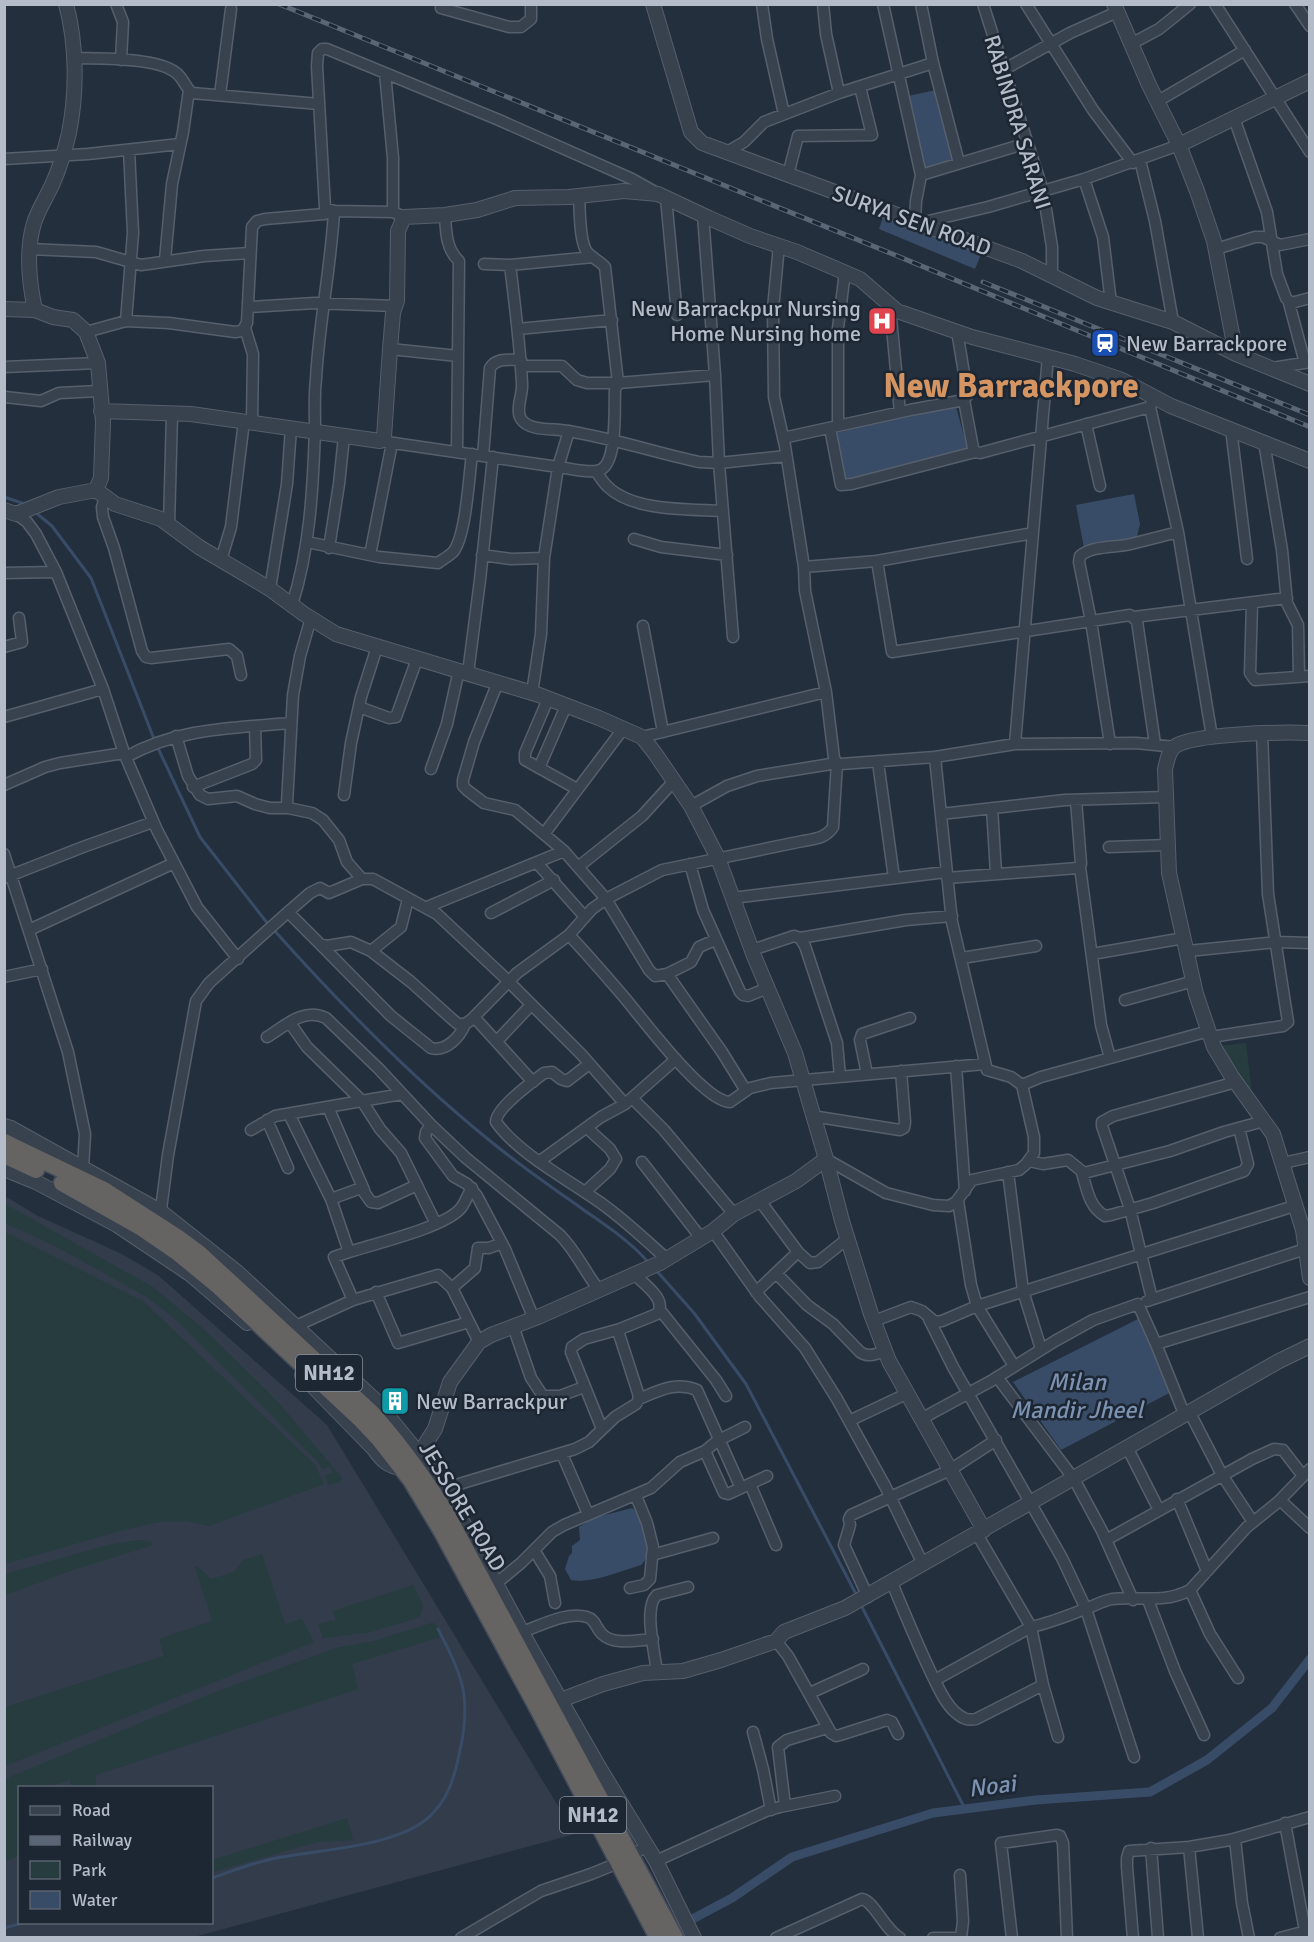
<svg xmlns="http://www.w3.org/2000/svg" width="1314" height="1942" font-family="Signika,sans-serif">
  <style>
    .airport { fill: #323c4b; fill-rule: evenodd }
    .green { fill: #263c3f }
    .water { fill: #394c67 }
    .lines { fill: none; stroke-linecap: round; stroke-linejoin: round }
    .stream { stroke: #394c67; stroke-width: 3 }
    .canal { stroke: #394c67; stroke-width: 9 }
    .minor-casing { stroke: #565f6c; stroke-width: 13 }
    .tertiary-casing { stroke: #565f6c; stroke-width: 16 }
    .trunk-casing { stroke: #434c59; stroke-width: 19 }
    .minor { stroke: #38414e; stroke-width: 10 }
    .tertiary { stroke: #38414e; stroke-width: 14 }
    .trunk { stroke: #656462; stroke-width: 16 }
    .rail-casing { stroke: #5a6575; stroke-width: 5 }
    .rail { stroke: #1d2633; stroke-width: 3; stroke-dasharray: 9; stroke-linecap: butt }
    .labels { text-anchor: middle; stroke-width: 5; stroke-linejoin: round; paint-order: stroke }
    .shield { fill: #1d2633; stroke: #878f9c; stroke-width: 1.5 }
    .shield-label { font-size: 21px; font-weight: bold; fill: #b4bcc9 }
    .street-label { font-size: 22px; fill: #b4bcc9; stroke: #1d2633 }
    .poi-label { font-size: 22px; fill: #b4bcc9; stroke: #1d2633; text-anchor: start }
    .water-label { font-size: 24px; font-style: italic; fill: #7c92b1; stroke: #1d2633 }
    .town-label { font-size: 34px; font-weight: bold; fill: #d59563; stroke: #1d2633 }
  </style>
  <rect width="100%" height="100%" fill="#242f3e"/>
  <path class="airport" d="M5,1196L38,1216L122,1254L159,1276L327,1425L575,1834L194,1937L5,1938ZM20,1788H212V1922H20Z"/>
  <path class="green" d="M1246,1043L1252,1093H1247L1216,1046Z
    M5,1204L153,1287L207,1332L279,1403L342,1478L340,1482L329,1485L325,1475L333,1473L330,1467L322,1469L318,1462L173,1317L145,1296L55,1246L5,1223Z
    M5,1232L143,1301L315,1465L324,1484L209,1526L187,1521L159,1522L120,1531L5,1564Z
    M139,1540L150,1541L153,1545L70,1571L5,1595V1574L108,1545Z
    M262,1554L285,1624L302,1619L314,1642L5,1766V1707L164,1656L159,1639L212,1621L195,1567L197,1566L211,1579L234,1572L243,1560Z
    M413,1585L423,1605L420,1617L371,1632L323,1638L318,1624L336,1620L333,1611Z
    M432,1623H434L444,1636L352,1664L358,1689L96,1775V1787H72L70,1780L47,1787L20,1788L18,1798L19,1856L5,1861V1779L213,1693L336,1648L373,1641Z
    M347,1818L353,1840L317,1842L212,1872V1860Z"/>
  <path class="water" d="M936,90L953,161L923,169L908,96Z
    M883,217L981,254L975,269L879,229Z
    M956,407L968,450L843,481L833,434L893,418Z
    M1134,494L1140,524L1136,540L1084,548L1076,505Z
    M1138,1319L1173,1391L1061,1450L1013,1382Z
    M632,1508C642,1514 648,1537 649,1548C649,1555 645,1561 641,1565C620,1571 592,1584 571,1580L565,1569L569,1556L572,1553V1546L580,1540L579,1527L593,1518Z"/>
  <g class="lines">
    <path class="stream" d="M4,497L25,504
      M35,512L52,526L91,578L156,744L200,837L268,924
      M273,929C340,1004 411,1077 489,1140C518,1164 550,1186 581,1208C605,1225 629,1240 648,1262
      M655,1269L694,1313L746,1384L857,1596
      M861,1605L965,1809
      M212,1878C235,1870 257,1861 282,1857C324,1849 404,1846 433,1813C448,1798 455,1776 459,1755C472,1699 464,1679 438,1629
      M4,1928L27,1922"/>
    <path class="canal" d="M668,1932L732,1898L792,1857L933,1813L1036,1800L1150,1792L1207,1760L1272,1708L1310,1659"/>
    <g class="minor-casing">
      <path id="minor" d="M116,4L123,22L121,60
        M762,4L767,39L784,114
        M823,4L826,34L839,93
        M883,4L921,175
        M921,4L933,63L959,163
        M983,4L1043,191L1052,247V276
        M1026,4L1093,110L1133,163
        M1215,4L1310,152
        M1295,4L1310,26
        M441,8L509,27H521L531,19V4
        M1131,44L1159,29L1190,4
        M74,58C99,59 154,57 175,72C183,77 185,87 192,93L319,104
        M1003,70L1070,33L1117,12
        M385,73L393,158V212
        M220,95L231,9
        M1158,101L1245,50
        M1234,118L1267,212L1277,274L1286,298L1291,303L1310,298
        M727,152L744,142L764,122L839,93L933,63
        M4,159L88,154L180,144
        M1140,160L1155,221L1173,322
        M788,175L798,136L872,135L860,87
        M1084,179L1103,237L1111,303
        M666,198L677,315
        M445,215C446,232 446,249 459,261L457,452
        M703,215L715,375L719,463L733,637
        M404,217L393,212L334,211L325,208L317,66L318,53L322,49H327L499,120L632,179L657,193
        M915,221L916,201L921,175L1027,143
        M920,223L988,207L1084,179L1179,145
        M779,245L773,309L774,397L785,446L804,567L805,591L826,692L834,758L837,763L841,764L935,757L952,922L987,1070L1011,1077L1022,1085L1034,1137V1153L1026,1164L1019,1170L972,1180L956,1202L949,1206L933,1205L886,1193L826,1159
        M29,249L96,252L141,265L204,256L250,253
        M1216,249L1255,237H1263L1280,245L1310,239
        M165,260L172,184L183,132L189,90
        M484,264L510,265L593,257
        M510,265C515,305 520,344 522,384C523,394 515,410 521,419C528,430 549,429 560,430C607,436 652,452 699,462L719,463L786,456
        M1289,303L1305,363
        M248,307L315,303L395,306
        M890,307L900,412
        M126,321L133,233L129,150
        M245,328L253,354L252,423
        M518,329L612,320
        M86,332L126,321L169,323L235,332L242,331L247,323L252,227L257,221L265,219L324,214L334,211C331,267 319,322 316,379C314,395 315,412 315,429C313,488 310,549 292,605
        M390,349L458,356
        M521,366H562L577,380L587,383H618L605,267C600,261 592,258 587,252C579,241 580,209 579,196
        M4,367L98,363
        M1272,368L1310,362
        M5,397L41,401L59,393L99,391
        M964,400L973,448L975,452L980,453L1150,407L1152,401
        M1150,407L1178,532L1212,737
        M1086,424L1100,486
        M838,426V328L845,272
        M830,428L841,485L852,484L975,452
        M1231,429L1247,559
        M783,438L910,410L964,400L967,396V391L957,331
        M380,441L558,467L569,431
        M1264,442L1282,550L1287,603L1298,625L1299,677
        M483,456L490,368C497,357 509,360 521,360
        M596,471C599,476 603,482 607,486C633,512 689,509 723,511
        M105,497L102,507L103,517L114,548L142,651L146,657L151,658L229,649L237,656L241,675
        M16,514L27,522L36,534L56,572L103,689L124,753L157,830L197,907L238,959
        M169,525L172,414
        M1033,533L877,561L892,652L1130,615L1137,621L1155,744
        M634,539L661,547L727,555
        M307,542L379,557L438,563C442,560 449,556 453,552C466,537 469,476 472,454
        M329,548L339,484L344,436
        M370,555L392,443
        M482,555L511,559L544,558
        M221,560L231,527L244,421
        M804,567L877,561
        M4,573L56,572
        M270,589L287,484L291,428
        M1252,603L1250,673L1255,680L1310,676
        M1134,617L1287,598
        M311,618L300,656L293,695L287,804L288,808L312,813L323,820L339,840L347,862L362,879
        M643,626L663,732
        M4,647L22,642L19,618
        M468,673L480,580L493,457
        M498,682L474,742L463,780V786L467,790L484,803L515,810L564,851L606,899L649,970L655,976L667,974L691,962L699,947L715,940
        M532,693L541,634L544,558L558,467C568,468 592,474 600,470C618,463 614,407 615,390L618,383L715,375
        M548,699L525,753V760L577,789
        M359,707L389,718L396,717L417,659
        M4,717L103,689
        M176,736L188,776L200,795L208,799L237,796L255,804L270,808H288
        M642,737L826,692
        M1015,744L1136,743L1175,747
        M1110,744L1091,621L1079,562L1080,556C1093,545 1115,548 1131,544C1147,540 1163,536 1178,532
        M126,757C177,728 233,728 291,723
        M935,757L1015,744L1048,356
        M878,762L894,878
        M539,768L566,706
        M431,769L447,724L459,670
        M4,785L45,767L60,763L124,753
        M193,787L252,764L256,760L255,726
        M344,795L351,743L361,697L377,647
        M992,808L996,873
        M941,814L1065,800L1166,797
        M544,834L623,729
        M1109,847L1168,845
        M4,854L68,1052L85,1134L83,1168L81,1172
        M537,863L585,917
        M690,864L703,910L740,992L743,995L748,996L768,988
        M578,867L642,816L674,781
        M1080,867L1101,1025L1110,1058
        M4,878L83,847L153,822
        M947,878L1078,868L1081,864L1076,800
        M732,898L946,872
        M427,907L564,851
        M288,912L320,944L327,946L351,942L371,951L411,982L452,1019L458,1024H465L471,1020L517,973L569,935L592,909L606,899L662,870L803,841C815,839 826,838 833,827L837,763L757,776L727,786L691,806
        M491,913L554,880
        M29,930L174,863
        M569,935C588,955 606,976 624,997C642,1018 704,1102 730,1102L750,1088L771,1083L985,1064
        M800,938L906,920L952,916
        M320,944L391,1016L431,1048C446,1052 460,1037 465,1024
        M752,950L794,936L800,938L805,946L837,1043L840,1077
        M371,951L401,927L408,899
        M1188,951L1276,942L1310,943
        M1092,954L1184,938
        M962,958L1036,946
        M667,974L722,1052L746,1091
        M4,977L42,969
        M1125,1000L1194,981
        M474,1017L533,1082
        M290,1023L307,1047L362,1101L380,1129L401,1153L436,1224
        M267,1037C285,1026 304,1007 326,1018L379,1069L431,1125L466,1158L560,1235C576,1251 585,1272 599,1290
        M1211,1037L1283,1026L1288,1022L1268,894L1262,733
        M497,1041L531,1005
        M589,1064L567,1081L561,1079L552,1072L544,1073C532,1082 496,1108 496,1122C517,1152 565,1178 595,1199C621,1216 644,1239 667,1259
        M956,1066L965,1191
        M867,1074L860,1040L862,1034L910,1018
        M1022,1085L1041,1077L1209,1031
        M632,1098L664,1130L734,1214
        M328,1107L364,1190
        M289,1114L331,1199L349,1252L334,1257L353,1300L438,1275L452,1288L479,1342
        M812,1116L900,1130L904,1128L905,1122L901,1071
        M267,1120L288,1168
        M431,1125L426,1132L425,1138L453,1176L467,1184L477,1196L505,1249L534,1319
        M251,1130L275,1116L402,1094
        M540,1161L601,1117L625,1104L676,1059
        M1029,1161L1043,1164L1068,1160L1084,1173L1170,1151L1224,1132L1264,1121
        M642,1162L701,1238
        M1283,1163L1310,1157
        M1008,1172L1023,1291L1041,1349
        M1082,1173C1087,1189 1089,1207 1105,1216L1111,1215L1153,1203L1244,1171L1248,1164L1239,1128
        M585,1192L610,1169L616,1159L610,1149L587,1128
        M331,1199L361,1188L371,1202L378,1203L417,1185
        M760,1201L798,1252L810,1263L818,1262L847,1239
        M958,1201L971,1285L977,1306L1014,1366
        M160,1217L168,1155L196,1001L209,983L288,912L310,893L320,888L329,893L362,879H373L437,914L502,975L581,1054L625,1104
        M713,1231L760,1297L805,1348L837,1399L885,1486L923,1564
        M349,1252C374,1244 446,1227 461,1208C465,1203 468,1194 472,1188
        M776,1273L807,1305L833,1324L860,1352C868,1358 876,1354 885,1351
        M452,1288L475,1268L478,1248H489L502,1243
        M376,1292L398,1343L469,1322
        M756,1292L798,1252
        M1152,1299L1130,1209L1102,1126V1122L1113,1116L1236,1082
        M1147,1301L1305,1249
        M660,1310L716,1380L726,1396
        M929,1319L953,1367L1062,1558L1086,1609L1134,1757
        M874,1321L911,1307L922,1311L935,1322L942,1321L977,1306L1294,1206
        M296,1326L353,1300
        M513,1326L531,1378L543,1396H560L584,1387
        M1156,1344L1185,1416
        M997,1377L1074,1479L1102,1531L1133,1600
        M639,1399C658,1391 676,1381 697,1390L741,1488
        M1190,1413L1222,1475L1253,1522
        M921,1419L991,1381L1055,1341L1093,1320L1138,1304L1156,1344L1310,1297
        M849,1421L906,1394
        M602,1429L571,1352L572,1347L584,1339L620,1329
        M1128,1449L1159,1510
        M705,1451L724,1493L728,1494L767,1476
        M562,1454L588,1514
        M750,1484L776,1545
        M436,1491L575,1449L589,1442L615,1417L636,1404L639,1399L638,1393L619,1334L620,1329L657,1314C668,1300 644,1284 635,1275
        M1177,1499L1207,1571
        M1280,1500L1310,1528
        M977,1534L1031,1627C1050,1623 1067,1616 1085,1609C1094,1606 1102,1601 1112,1599C1139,1596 1164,1604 1190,1590L1247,1527L1278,1502L1310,1469
        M1106,1540L1252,1459L1274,1449L1283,1450L1303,1476
        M534,1550L550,1576L555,1603
        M652,1555L713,1538
        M892,1583C905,1614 918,1646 933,1677C939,1689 945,1703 955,1712C962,1718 967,1721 976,1719L1043,1685
        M492,1587L521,1563L552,1532L564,1525L651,1488L680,1462L705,1451L717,1441L745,1427
        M630,1588L644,1585L650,1579L653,1547L647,1523L636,1496
        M1190,1590L1210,1634L1238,1678
        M868,1597L844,1545L850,1525L849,1519L851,1515L950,1470L996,1440
        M1148,1600L1175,1671L1204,1735
        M522,1632C540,1626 567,1611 587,1617C595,1619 596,1628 602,1634C614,1646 638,1640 653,1639
        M776,1641L788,1656L831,1733L836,1736L840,1735L887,1720L892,1722L898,1734
        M657,1672C655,1654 643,1607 657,1595L688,1587
        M935,1680L1031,1627L1043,1685L1058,1737
        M810,1693L863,1669
        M753,1732L763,1769L771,1810
        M785,1806L778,1747L787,1740L827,1728
        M1285,1823L1305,1931
        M1235,1839L1242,1903L1249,1938
        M1189,1847L1198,1938
        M1151,1848L1158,1938
        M656,1861L766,1811L780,1807L835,1796
        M960,1875L963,1921L961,1938
        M461,1938L541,1891L591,1874L618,1863L647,1846
        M776,1938L862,1899C874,1901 885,1930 900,1938
        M933,1938H958
        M1012,1938L1001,1843L1057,1835L1060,1836L1063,1843L1067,1938
        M1133,1938L1127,1867V1858L1129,1851L1189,1847L1230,1840L1310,1817
        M1280,1938L1310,1930"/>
    </g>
    <g class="tertiary-casing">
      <path id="tertiary" d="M653,4L691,132L702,143L1022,261L1097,298L1173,322L1236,354L1310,384
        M1114,4L1149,85L1179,145L1197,191L1214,241L1236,354
        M1179,145L1310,81
        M4,309L35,310
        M101,411L191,414L380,441L384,437L390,349L393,313L397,301L398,231L404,217L445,215L477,210L515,198L569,197L624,191L658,194L709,218L750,236L797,252L860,279L897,311L972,337L1075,364L1122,380L1171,406L1310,461
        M96,490L115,504L161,519L199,547L270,589L304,614L336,634L539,695L599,718L642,737L654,752L691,806L718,858L754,956L795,1053L826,1159L842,1221L871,1314L889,1361L984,1530
        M4,510L16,514L59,497L96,490L101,478L103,422L98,363L86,332L73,320L53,317L35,310C29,282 26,250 34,223C38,210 46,198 52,185C59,170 65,150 69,133C77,92 77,45 66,4
        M1310,733C1285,732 1192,733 1174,747C1168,752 1167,762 1165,769L1169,873L1196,994L1214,1047L1232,1077L1273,1134L1303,1230L1310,1278
        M4,1126L11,1128L160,1211L237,1272L375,1400L419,1454L453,1504L530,1647L600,1769L656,1861L694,1938
        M4,1169L36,1182L117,1225L190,1274L247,1323
        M302,1375L374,1449C382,1460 388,1467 402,1468
        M419,1454L435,1429L450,1382L479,1342L491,1335L538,1317L660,1263L713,1231L734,1214L796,1181L826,1159
        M553,1703L603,1684L643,1673L683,1671L721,1660L776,1641L784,1632L845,1608L1279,1361L1310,1346"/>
    </g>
    <g class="trunk-casing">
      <path id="trunk" d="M4,1142L104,1190L177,1237L200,1254L372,1413C399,1443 422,1475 444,1509L675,1938
        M4,1155L36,1170
        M62,1183L140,1227L178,1253L217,1285L361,1420L379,1439L411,1480L441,1530L538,1709L658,1938"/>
    </g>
    <use href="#minor" class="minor"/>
    <use href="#tertiary" class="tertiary"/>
    <use href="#trunk" class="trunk"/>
    <g class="rail-casing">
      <path id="rail" d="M279,4L895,255L1310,427
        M983,282L1310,415"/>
    </g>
    <use href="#rail" class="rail"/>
  </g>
  <defs>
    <g id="hospital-square" transform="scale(1.5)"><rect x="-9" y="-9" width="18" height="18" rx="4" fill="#e0444e" stroke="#1d2633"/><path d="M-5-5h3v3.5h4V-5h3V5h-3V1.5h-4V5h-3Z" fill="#fff"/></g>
    <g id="station-square" transform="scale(1.5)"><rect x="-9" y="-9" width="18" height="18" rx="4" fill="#1a4fb4" stroke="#1d2633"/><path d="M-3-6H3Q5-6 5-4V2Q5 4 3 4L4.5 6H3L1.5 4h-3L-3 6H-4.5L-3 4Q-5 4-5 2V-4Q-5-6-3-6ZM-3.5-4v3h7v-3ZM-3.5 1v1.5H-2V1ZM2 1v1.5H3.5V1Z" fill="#fff"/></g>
    <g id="building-square" transform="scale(1.5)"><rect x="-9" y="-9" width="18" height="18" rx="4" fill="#0f9aa8" stroke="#1d2633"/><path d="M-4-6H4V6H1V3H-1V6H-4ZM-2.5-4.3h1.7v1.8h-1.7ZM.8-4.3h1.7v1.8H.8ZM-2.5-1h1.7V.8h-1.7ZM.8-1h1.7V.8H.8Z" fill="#fff"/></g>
  </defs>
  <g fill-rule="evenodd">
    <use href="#hospital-square" x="882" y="321"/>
    <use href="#station-square" x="1105" y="343"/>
    <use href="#building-square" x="395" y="1401"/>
  </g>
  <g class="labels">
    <g class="shield">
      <rect x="296" y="1355" width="66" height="36" rx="4.5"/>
      <rect x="560" y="1797" width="66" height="36" rx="4.5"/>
    </g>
    <g class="shield-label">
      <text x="329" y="1380">NH12</text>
      <text x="593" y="1822">NH12</text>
    </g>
    <g class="street-label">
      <text transform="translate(1018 122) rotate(73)" y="8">RABINDRA SARANI</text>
      <text transform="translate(912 220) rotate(20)" y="8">SURYA SEN ROAD</text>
      <text transform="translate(463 1506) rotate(59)" y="8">JESSORE ROAD</text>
    </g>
    <g class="poi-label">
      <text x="861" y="316" text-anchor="end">New Barrackpur Nursing<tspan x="861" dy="25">Home Nursing home</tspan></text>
      <text x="1126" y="351">New Barrackpore</text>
      <text x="416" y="1409">New Barrackpur</text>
    </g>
    <g class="water-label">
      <text x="1077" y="1390">Milan<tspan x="1077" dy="28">Mandir Jheel</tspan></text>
      <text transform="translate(992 1786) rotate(-7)" y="8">Noai</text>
    </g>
    <g class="town-label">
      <text x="1011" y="397">New Barrackpore</text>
    </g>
  </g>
  <rect width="1314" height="1942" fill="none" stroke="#b4bcc9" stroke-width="12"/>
  <rect x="18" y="1786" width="195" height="138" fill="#1d2633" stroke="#59626f" stroke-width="1.5"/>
  <rect x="30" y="1806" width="30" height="9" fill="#38414e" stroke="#59626f" stroke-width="1.5"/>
  <text x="72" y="1816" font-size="18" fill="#b4bcc9">Road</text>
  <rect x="30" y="1836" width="30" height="9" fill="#5a6575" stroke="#59626f" stroke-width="1.5"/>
  <text x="72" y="1846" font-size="18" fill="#b4bcc9">Railway</text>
  <rect x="30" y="1861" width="30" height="18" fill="#263c3f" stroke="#59626f" stroke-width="1.5"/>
  <text x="72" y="1876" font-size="18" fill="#b4bcc9">Park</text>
  <rect x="30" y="1891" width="30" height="18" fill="#394c67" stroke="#59626f" stroke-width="1.5"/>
  <text x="72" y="1906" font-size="18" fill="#b4bcc9">Water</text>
</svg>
